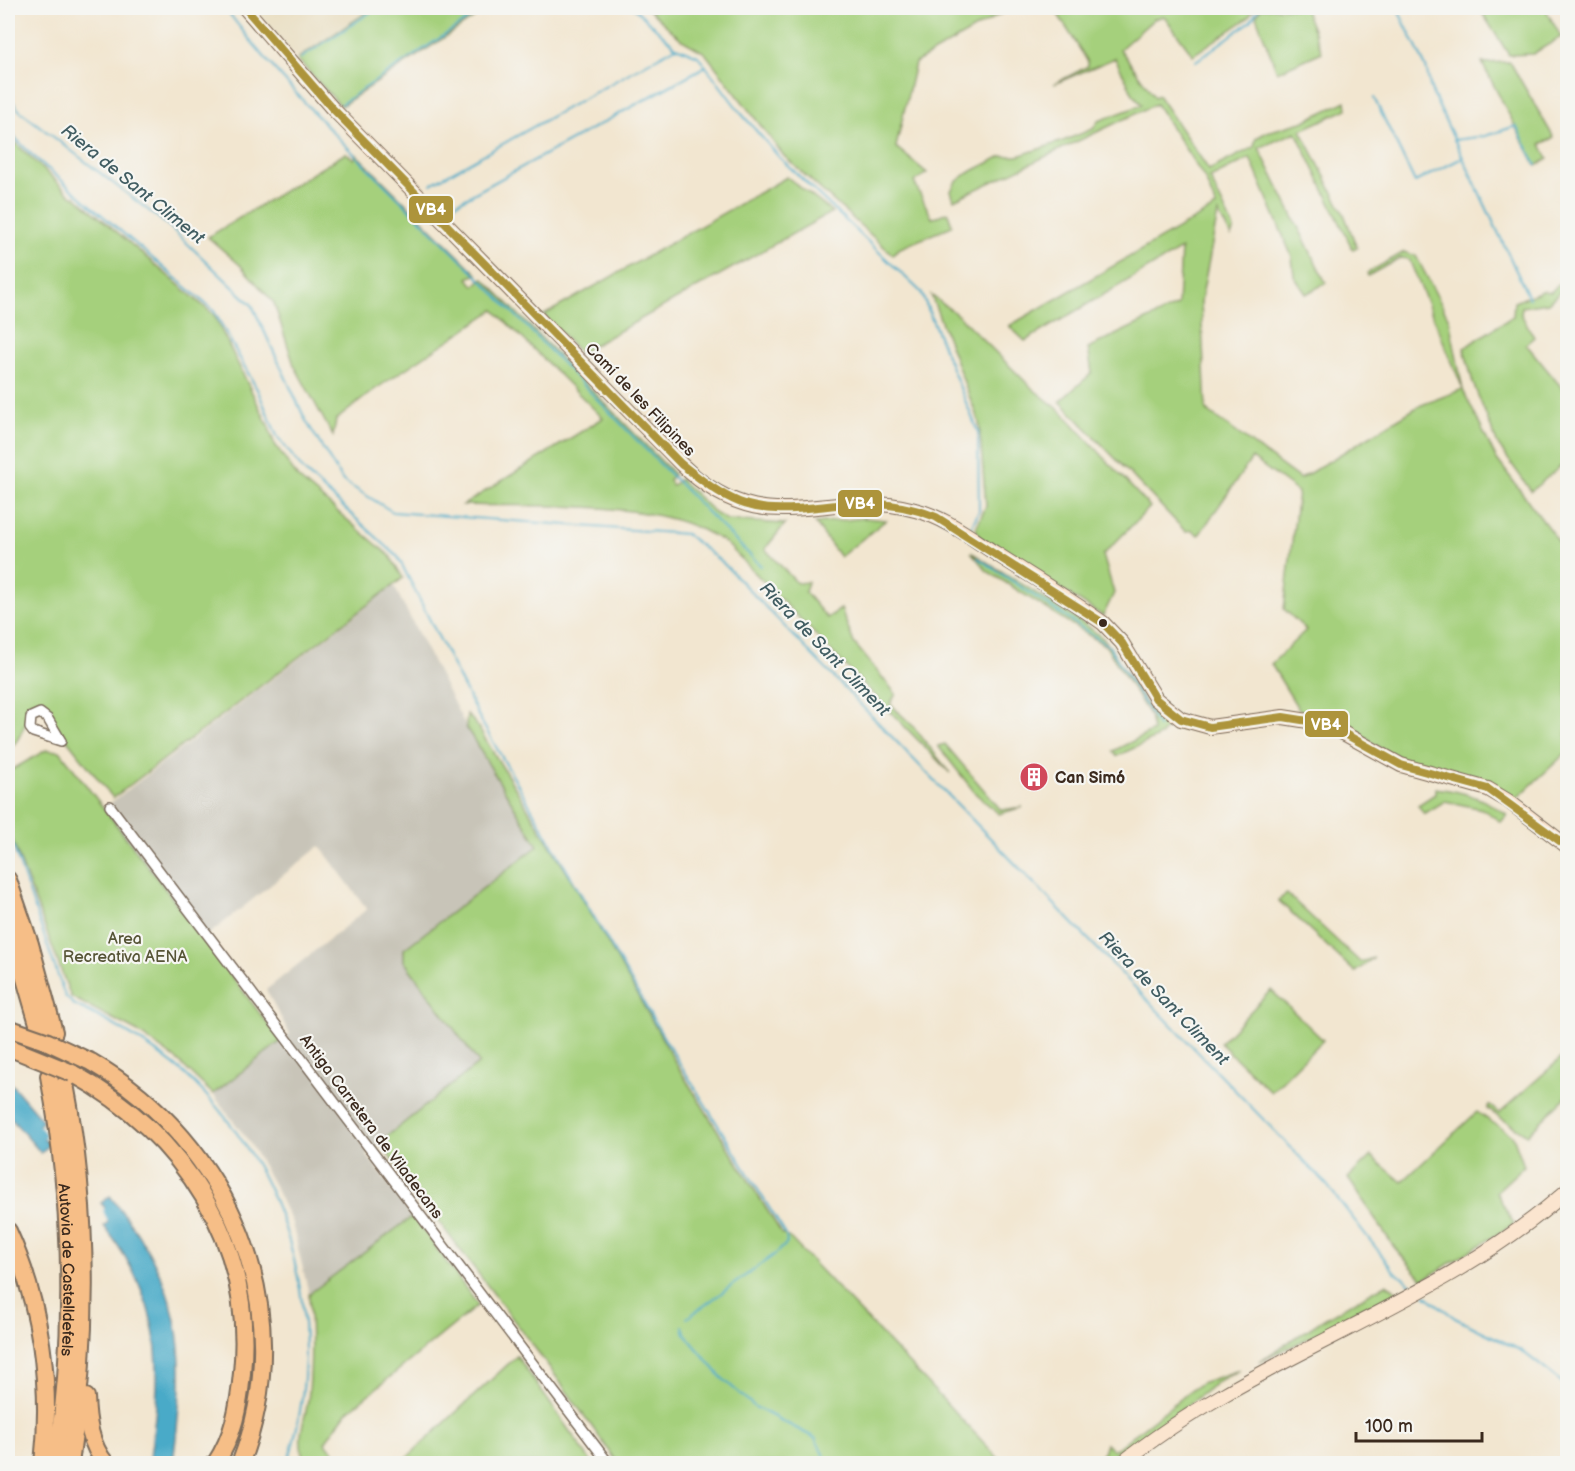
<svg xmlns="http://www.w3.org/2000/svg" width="1575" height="1471" font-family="'Balsamiq Sans',sans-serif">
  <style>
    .built { fill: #e7daba }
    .industrial { fill: #c8c4b8 }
    .green { fill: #a5d07c; stroke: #707d4d; stroke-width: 1.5 }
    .water { fill: #49aac8; stroke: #426a73; stroke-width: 1.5 }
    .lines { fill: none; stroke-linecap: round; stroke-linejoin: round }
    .stream { stroke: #49aac8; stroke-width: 2 }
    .canal { stroke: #49aac8; stroke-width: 9 }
    .street-casing { stroke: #7b6c5c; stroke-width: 12 }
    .secondary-casing { stroke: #7b6c5c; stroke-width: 16 }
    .highway-casing { stroke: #7b6c5c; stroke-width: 20 }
    .street { stroke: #fff; stroke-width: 9 }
    .secondary { stroke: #fbe5cf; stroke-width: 14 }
    .highway { stroke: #f6be87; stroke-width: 16 }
    .highway-bridge-casing { stroke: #7b6c5c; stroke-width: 20; stroke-linecap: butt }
    .highway-bridge { stroke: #f6be87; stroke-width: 16 }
    .bus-1-casing { stroke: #f6f6f2; stroke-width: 12 }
    .bus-1 { stroke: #ad943b; stroke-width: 8 }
    .bus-dot { fill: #3b2a1e; stroke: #f6f6f2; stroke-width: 2 }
    .labels { text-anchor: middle; stroke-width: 4.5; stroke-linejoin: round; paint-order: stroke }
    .street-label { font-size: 16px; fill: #3b2a1e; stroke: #f6f6f2 }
    .poi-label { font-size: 16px; font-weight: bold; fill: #3b2a1e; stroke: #f6f6f2; text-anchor: start }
    .park-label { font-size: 16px; fill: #565436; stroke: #f6f6f2 }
    .water-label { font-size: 18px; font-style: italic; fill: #415d62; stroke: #f6f6f2 }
    .line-badge { stroke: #f6f6f2; stroke-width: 2 }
    .badge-label { font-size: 16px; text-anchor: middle; font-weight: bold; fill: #fff }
  </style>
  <rect width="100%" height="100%" fill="#f6f6f2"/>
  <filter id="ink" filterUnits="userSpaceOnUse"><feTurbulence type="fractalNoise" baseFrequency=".0167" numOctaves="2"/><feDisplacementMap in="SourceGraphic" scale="12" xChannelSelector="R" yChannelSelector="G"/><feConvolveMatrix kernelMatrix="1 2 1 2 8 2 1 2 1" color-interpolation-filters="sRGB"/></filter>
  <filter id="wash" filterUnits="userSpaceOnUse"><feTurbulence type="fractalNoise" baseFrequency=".008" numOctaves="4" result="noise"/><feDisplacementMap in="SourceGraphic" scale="24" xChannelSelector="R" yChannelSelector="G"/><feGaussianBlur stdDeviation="1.35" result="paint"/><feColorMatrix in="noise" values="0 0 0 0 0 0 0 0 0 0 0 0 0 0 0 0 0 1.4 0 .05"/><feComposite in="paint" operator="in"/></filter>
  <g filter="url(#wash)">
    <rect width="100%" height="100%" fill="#f2e6d0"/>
    <path class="built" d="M255,8H373L297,59Z"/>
    <path class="industrial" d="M394,586L466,727L538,846L404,949L487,1062L366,1154L413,1216L309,1294L292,1223L276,1189L250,1143L213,1094L290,1034L266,990L367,909L320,846L204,938L104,808Z"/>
    <path class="green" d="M373,8H489L341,106L297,59Z
      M647,8H1011L915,63L896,147L927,173L914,182L932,218L948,212L952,226L898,249L893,255L784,156L705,53L682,40Z
      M1054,8H1255L1248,18L1193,55L1164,16L1154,19L1120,49L1155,97L1158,95L1209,170L1254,147L1256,138L1267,132L1302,122L1346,101L1347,109L1301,130L1344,214L1357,248L1353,250L1296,132L1259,148L1326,283L1306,294L1294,276L1292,257L1250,158L1210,178L1234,229L1231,236L1218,213L1201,301L1206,410L1300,479L1419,406L1463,389L1409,259L1400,258L1368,276L1367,273L1404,252L1416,256L1449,319L1463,390L1496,458L1567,553V752L1515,800L1471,776L1424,767L1389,754L1350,728L1299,710L1271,664L1306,630L1284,609L1298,492L1252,458L1199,535L1190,530L1186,532L1060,401L1092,373L1088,348L1178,305L1181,249L1025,341L1009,326L1216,207L1205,179L1156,104L954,200L951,191L955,183L968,173L1002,156H1018L1063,141L1093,129L1098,121L1142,105L1133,94L1115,58L1054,84L1088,66V62Z
      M1261,8H1307L1305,10L1322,52L1277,72L1256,16Z
      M1479,8H1545L1561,37L1533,54L1509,55Z
      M1510,62L1554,138L1541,144L1548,159L1536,166L1482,63Z
      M8,136L72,196L76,197L214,315L268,425L274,443L298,478L390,556L403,578L113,798L38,703C23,718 24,740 8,749Z
      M346,153L354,159L356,154L477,274L468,278L474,286L483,278L674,474L669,480L672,486L680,479L715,513L727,520L785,524L765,549L797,583L808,582L805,592L827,618L841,609L854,643L896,694L890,704L913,726L950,773L726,543C715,537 705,530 693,526C633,501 529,507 463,505L603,418L494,310L374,390L336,420L333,436L294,365L274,303L240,265L208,237Z
      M787,177L832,212L580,353L544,315Z
      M1567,275V285L1548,303L1522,307L1521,314L1534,337L1526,344L1567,394V461L1531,491L1498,445L1473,383L1464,348L1513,316L1514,302L1542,291L1551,292Z
      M931,295L959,316L1033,389L1062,412L1150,507L1103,555L1114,593L1103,616L979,537L976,528L986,506L979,422Z
      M865,518L886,520L840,557L815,523Z
      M971,552L1085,624L1105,640L1148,706L1167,727L1160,736L1117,756L1113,751L1153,731L1150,716L1106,646L987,571Z
      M467,714L476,724L574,884L680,1070L782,1234L790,1238L1003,1463H618L547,1364L392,1160L380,1142L479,1063L404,961V949L538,846L466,727Z
      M945,744L1001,810L1023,807L999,814L976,794L938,746Z
      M46,750L60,751L281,1041L213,1094L178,1061L138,1032L71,997L8,828V772Z
      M1435,788C1463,791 1484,798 1507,815L1501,822L1482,809L1445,801L1424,814L1418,805L1435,794Z
      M1287,894L1360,962L1374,958L1355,972L1278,900Z
      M1271,990L1323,1040L1271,1092L1220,1043Z
      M1567,1053V1096L1527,1135L1487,1109L1489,1105L1499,1113Z
      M1477,1112L1513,1136L1524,1166L1496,1192L1514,1224L1423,1280L1394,1247L1348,1178L1371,1156L1402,1182Z
      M413,1216L478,1305L346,1413L325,1442L343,1463H305C294,1432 307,1422 309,1391C312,1358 311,1327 309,1294Z
      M1386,1284L1400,1293L1259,1362L1324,1319Z
      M517,1356L592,1463H401Z
      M1240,1370L1220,1380L1113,1463L1090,1464L1103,1453L1106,1444L1113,1451L1201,1383Z"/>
    <path class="water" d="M9,1081L43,1121L35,1129L49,1145L41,1153L8,1115Z
      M110,1196C185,1290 188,1348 173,1463H149C163,1370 165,1304 104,1226L113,1217L101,1203Z"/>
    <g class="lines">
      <path class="stream" d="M225,8C301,109 396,194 485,284C578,378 668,474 761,566
        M634,8L676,47L698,56L740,112L780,158L921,292L978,432L979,511L971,528
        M1397,8L1426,67L1431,90L1529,298
        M301,58L377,8
        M1196,61L1251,21L1259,8
        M8,96L20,111L170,227L252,305L306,421L343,481L393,512L686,534L724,564L1327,1185L1394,1271L1415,1288
        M1374,98L1415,182L1462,158
        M341,104L485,8
        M8,131L32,155L214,311L258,391L277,436L304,471L398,557L481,721L664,1038L786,1235L787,1243L778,1252L687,1318
        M1454,140L1485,136L1516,126L1536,165
        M431,184L676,47
        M455,204L706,66
        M978,558L1109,646L1159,727
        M8,831L65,996L73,1004C113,1023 151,1045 185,1074C291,1171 332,1327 287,1464
        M1425,1295L1455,1318L1522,1351L1568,1387
        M683,1326L685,1334L722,1378L755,1407L815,1438L828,1464"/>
      <path class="canal" d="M27,1119L41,1135
        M108,1211L117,1229"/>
    </g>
  </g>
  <g filter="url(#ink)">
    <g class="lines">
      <g class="street-casing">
        <path id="street" d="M40,713L48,719L61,741L33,732L30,728L31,717Z
          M110,806L609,1464"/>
      </g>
      <g class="secondary-casing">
        <path id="secondary" d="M245,8L332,108L681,464C767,547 823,485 915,510C944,517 970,537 995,553C1031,576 1068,598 1103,623L1122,643L1156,699L1181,719L1210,727L1283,717L1327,724L1401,765L1488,789L1508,801L1568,847
          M1121,1464C1258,1353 1436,1308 1568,1190"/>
      </g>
      <g class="highway-casing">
        <g id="highway">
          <path d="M8,880L30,944L54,1032"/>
          <path d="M8,920L39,1027"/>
          <path d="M91,1062C231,1143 301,1310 240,1464"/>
          <path d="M72,1073C183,1134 255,1242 242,1373C239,1405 234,1436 215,1464"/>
          <path id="s1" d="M49,1076C73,1204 76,1335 56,1464"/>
          <path d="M65,1084C89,1209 89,1338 70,1464"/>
          <path d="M8,1231C41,1303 52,1385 43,1464"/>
          <path d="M86,1397C87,1420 90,1445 106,1464"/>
        </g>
      </g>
      <use href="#street" class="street"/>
      <use href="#secondary" class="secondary"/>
      <use href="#highway" class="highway"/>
      <g class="highway-bridge-casing">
        <path id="highway-bridge" d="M8,1028L48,1042L91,1062
          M8,1047L72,1073"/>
      </g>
      <use href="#highway-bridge" class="highway-bridge"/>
      <g class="bus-1-casing">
        <path id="bus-1" d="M245,8L332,108L681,464C700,479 717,493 739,502C774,516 814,506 850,504C879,502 909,506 936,517L1103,623L1122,643L1156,699L1181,719L1210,727L1283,717L1327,724L1401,765L1488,789L1568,847"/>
      </g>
      <use href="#bus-1" class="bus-1"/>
    </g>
  </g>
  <defs>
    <g id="building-disc" transform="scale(1.5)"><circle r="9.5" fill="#d1495b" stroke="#f6f6f2"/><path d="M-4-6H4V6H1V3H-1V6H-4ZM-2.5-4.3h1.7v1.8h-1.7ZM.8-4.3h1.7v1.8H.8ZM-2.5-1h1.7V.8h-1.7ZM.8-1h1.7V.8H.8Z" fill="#fff"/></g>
  </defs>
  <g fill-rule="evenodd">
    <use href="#building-disc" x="1034" y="777"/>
  </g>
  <circle class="bus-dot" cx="1103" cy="623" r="5"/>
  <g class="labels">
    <g class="street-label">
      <text transform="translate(641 399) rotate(46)" y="6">Camí de les Filipines</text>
      <text transform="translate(372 1126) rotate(53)" y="6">Antiga Carretera de Viladecans</text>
      <text dy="6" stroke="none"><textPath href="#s1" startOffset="195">Autovia de Castelldefels</textPath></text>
    </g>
    <g class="poi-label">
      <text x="1055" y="783">Can Simó</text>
    </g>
    <g class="park-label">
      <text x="125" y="944">Area<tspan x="125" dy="18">Recreativa AENA</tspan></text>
    </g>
    <g class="water-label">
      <text transform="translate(133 184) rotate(39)" y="6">Riera de Sant Climent</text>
      <text transform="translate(825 649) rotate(46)" y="6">Riera de Sant Climent</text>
      <text transform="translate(1164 998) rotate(46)" y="6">Riera de Sant Climent</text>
    </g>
  </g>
  <g class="line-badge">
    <rect x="408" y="195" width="46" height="29" rx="6" fill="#ad943b"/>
    <rect x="837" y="489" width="46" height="29" rx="6" fill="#ad943b"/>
    <rect x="1304" y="710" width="45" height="28" rx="6" fill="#ad943b"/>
  </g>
  <g class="badge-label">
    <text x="431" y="215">VB4</text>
    <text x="860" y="509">VB4</text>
    <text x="1326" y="730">VB4</text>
  </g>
  <rect width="1575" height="1471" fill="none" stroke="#f6f6f2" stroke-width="30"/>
  <path d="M1356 1432v9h126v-9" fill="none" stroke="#3b2a1e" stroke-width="3"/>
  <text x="1365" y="1432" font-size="18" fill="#3b2a1e" stroke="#f6f6f2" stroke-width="4.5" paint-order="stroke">100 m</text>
</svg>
